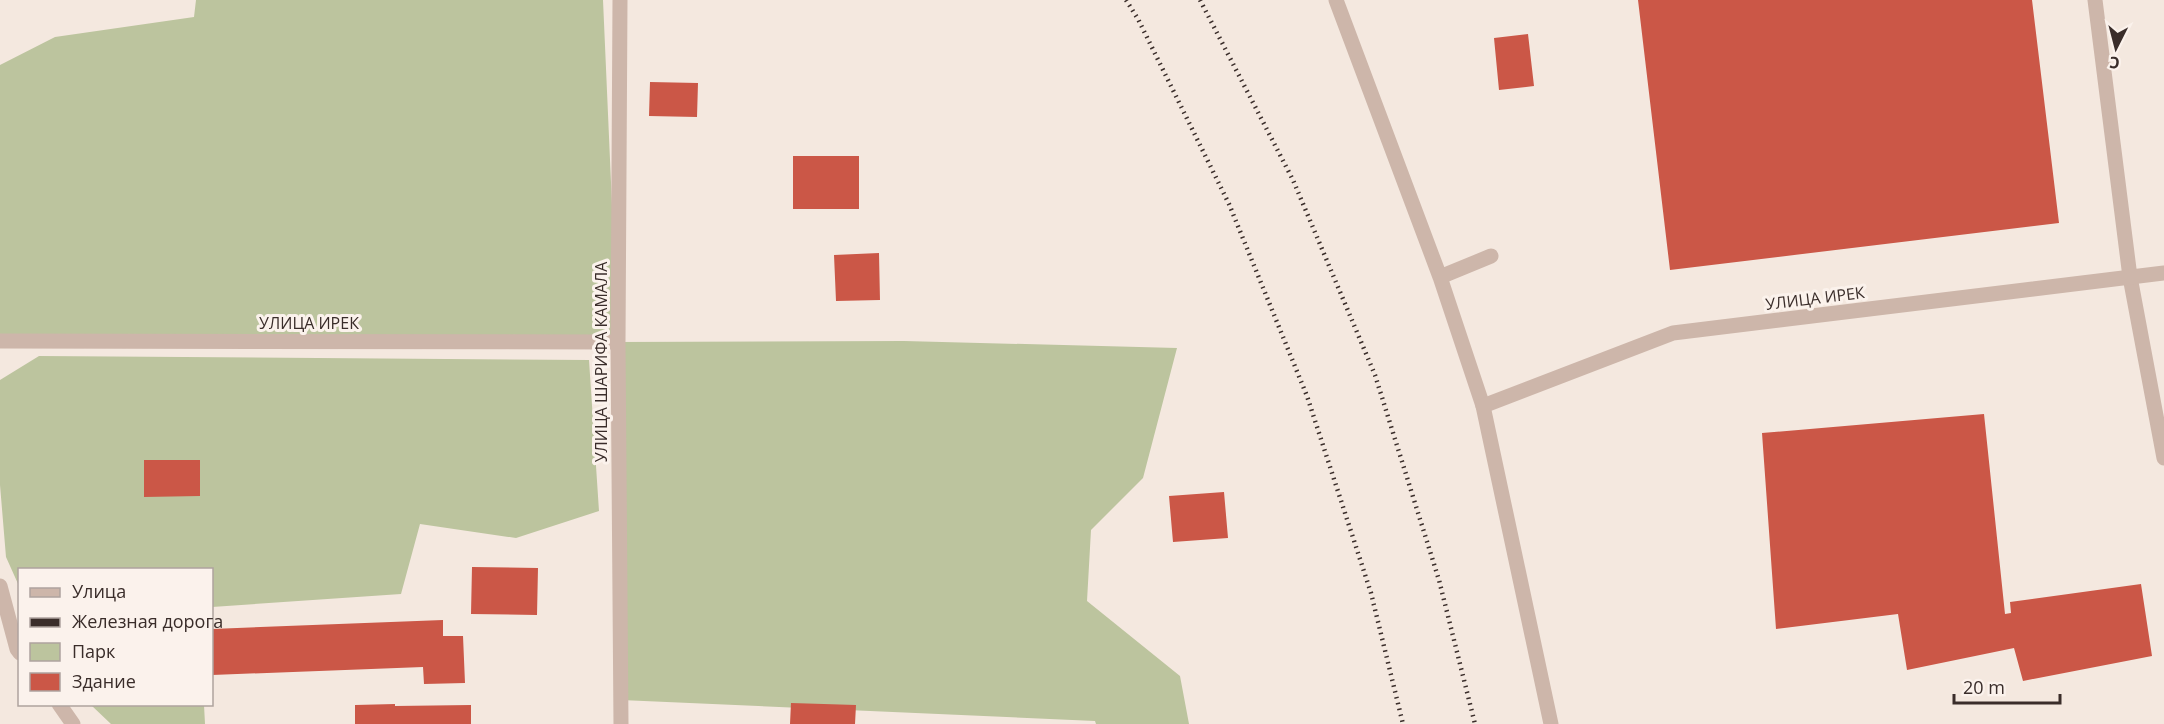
<svg xmlns="http://www.w3.org/2000/svg" width="2164" height="724" font-family="'Open Sans',sans-serif">
  <style>
    .green { fill: #bcc49e }
    .building { fill: #cb5747 }
    .lines { fill: none; stroke-linecap: round; stroke-linejoin: round }
    .lane { stroke: #cdb6aa; stroke-width: 15 }
    .street { stroke: #cdb6aa; stroke-width: 15 }
    .rail { stroke: #3a2d2a; stroke-width: 4.5; stroke-dasharray: 1.5 4.5; stroke-linecap: butt }
    .labels { text-anchor: middle; stroke-width: 6; stroke-linejoin: round; paint-order: stroke }
    .street-label { font-size: 16px; fill: #3a2d2a; stroke: #fbf2ec }
  </style>
  <rect width="100%" height="100%" fill="#f4e8df"/>
  <path class="green" d="M196,0H603L618,342L904,341L1177,348L1143,478L1091,530L1087,601L1180,676L1189,724H1096L1095,721L621,700L618,342L0,341V65L55,37L194,17Z
    M39,356L589,360L599,511L516,538L420,524L401,594L212,607V570H20L19,586L6,557L0,485V380Z
    M91,705H204L205,724H111Z"/>
  <path class="building" d="M1638,0H2032L2059,223L1670,270Z
    M1528,34L1534,86L1499,90L1494,38Z
    M650,82L698,83L697,117L649,116Z
    M793,156H859V209H793Z
    M879,253L880,300L836,301L834,255Z
    M1984,414L2005,614L2011,613L2010,602L2141,584L2152,656L2023,681L2014,648L1907,670L1898,614L1776,629L1762,433Z
    M144,460H200V496L144,497Z
    M1224,492L1228,538L1173,542L1169,496Z
    M472,567L538,568L537,615L471,614Z
    M443,620V636H463L465,683L424,684L423,667L212,675V629Z
    M791,703L856,705L855,724H790Z
    M395,704V706L471,705V724H355V705Z"/>
  <g class="lines">
    <path class="lane" d="M1336,0L1440,277L1483,406
      M2095,0L2130,277L2164,458
      M1440,277L1491,256
      M0,586L17,649L20,653
      M59,704L73,724"/>
    <path class="street" d="M620,0L618,342L621,724
      M0,341L618,342
      M1551,724L1483,406L1673,333L2164,273"/>
    <path class="rail" d="M1126,0L1138,19L1229,204L1307,396L1371,593L1403,724
      M1200,0L1293,180L1375,375L1439,580L1475,724"/>
  </g>
  <g class="labels">
    <g class="street-label">
      <text transform="translate(1815 298) rotate(-7)" y="6">УЛИЦА ИРЕК</text>
      <text x="309" y="329">УЛИЦА ИРЕК</text>
      <text transform="translate(601 362) rotate(-90)" y="6">УЛИЦА ШАРИФА КАМАЛА</text>
    </g>
  </g>
  <rect x="18" y="568" width="195" height="138" fill="#fbf2ec" stroke="#aea39e" stroke-width="1.5"/>
  <rect x="30" y="588" width="30" height="9" fill="#cdb6aa" stroke="#aea39e" stroke-width="1.5"/>
  <text x="72" y="598" font-size="18" fill="#3a2d2a">Улица</text>
  <rect x="30" y="618" width="30" height="9" fill="#3a2d2a" stroke="#aea39e" stroke-width="1.5"/>
  <text x="72" y="628" font-size="18" fill="#3a2d2a">Железная дорога</text>
  <rect x="30" y="643" width="30" height="18" fill="#bcc49e" stroke="#aea39e" stroke-width="1.5"/>
  <text x="72" y="658" font-size="18" fill="#3a2d2a">Парк</text>
  <rect x="30" y="673" width="30" height="18" fill="#cb5747" stroke="#aea39e" stroke-width="1.5"/>
  <text x="72" y="688" font-size="18" fill="#3a2d2a">Здание</text>
  <g transform="translate(2116 48) rotate(186)" stroke="#fbf2ec" stroke-width="4.5" paint-order="stroke">
  <path d="M0-4.5L10 22L0 15L-10 22Z" fill="#3a2d2a"/>
  <text y="-9" font-size="16" font-weight="bold" text-anchor="middle" fill="#3a2d2a">С</text>
  </g>
  <path d="M1954 694v9h106v-9" fill="none" stroke="#3a2d2a" stroke-width="3"/>
  <text x="1963" y="694" font-size="18" fill="#3a2d2a" stroke="#fbf2ec" stroke-width="4.5" paint-order="stroke">20 m</text>
</svg>
